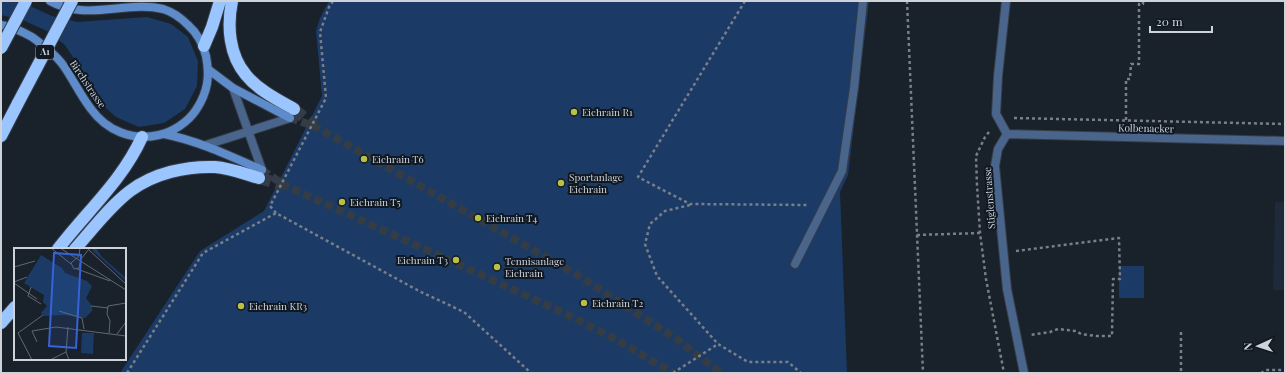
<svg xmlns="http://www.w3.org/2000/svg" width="1286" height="374" font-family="'Playfair Display',serif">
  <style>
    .built { fill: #1e2939 }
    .green { fill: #1b3b66 }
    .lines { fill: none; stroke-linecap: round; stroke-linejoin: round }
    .secondary-tunnel { stroke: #343c45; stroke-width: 8; stroke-dasharray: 8 4; stroke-linecap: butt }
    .highway-tunnel { stroke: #343c45; stroke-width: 12; stroke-dasharray: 12 6; stroke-linecap: butt }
    .lane-casing { stroke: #363d47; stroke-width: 10 }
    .street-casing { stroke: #363d47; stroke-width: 10 }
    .secondary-casing { stroke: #363d47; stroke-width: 10 }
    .highway-casing { stroke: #363d47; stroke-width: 14 }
    .path { stroke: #797f88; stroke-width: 2.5; stroke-dasharray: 3 3; stroke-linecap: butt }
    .lane { stroke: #49658c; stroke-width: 8 }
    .street { stroke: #49658c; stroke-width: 8 }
    .secondary { stroke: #5e8bca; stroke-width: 8 }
    .highway { stroke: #9bc5ff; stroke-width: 12 }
    .highway-bridge-casing { stroke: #363d47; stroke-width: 14; stroke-linecap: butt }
    .highway-bridge { stroke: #9bc5ff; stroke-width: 12 }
    .poi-dot { fill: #b9c046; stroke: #101822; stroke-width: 1.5 }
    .labels { text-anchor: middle; stroke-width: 4; stroke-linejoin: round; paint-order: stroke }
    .shield { fill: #101822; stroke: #959ba3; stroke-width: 1 }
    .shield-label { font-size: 9px; font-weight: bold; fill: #ced3da }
    .street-label { font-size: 10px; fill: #ced3da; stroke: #101822 }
    .poi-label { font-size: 10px; fill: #ced3da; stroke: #101822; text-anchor: start }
    .inset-road { fill: none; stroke: #616871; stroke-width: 1 }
    .view { fill: #3862d8; fill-opacity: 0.15; stroke: #3862d8; stroke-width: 2 }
    .inset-edge { fill: none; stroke: #ced3da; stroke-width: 2 }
  </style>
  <rect width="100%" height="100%" fill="#19212b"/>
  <path class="built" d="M1275,202H1285V290H1273Z"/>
  <path class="green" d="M1,1H27L32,7L52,16L77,22L147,17L171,24L188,37L198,61L197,86L185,109L164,123L139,127L116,117L97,100L82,71L65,45L47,31L25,21L1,15Z
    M329,1H869L848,175L840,192L847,373H120L200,251L264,211L322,96L316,31L320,18Z
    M1119,266H1144V298H1119Z"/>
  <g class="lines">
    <path class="secondary-tunnel" d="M290,118L314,126L576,274L678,340L721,373
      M262,170L284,185L560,311L615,339L673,373"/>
    <path class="highway-tunnel" d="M294,109L314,126
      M259,178L284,185"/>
    <g class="lane-casing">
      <path id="lane" d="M233,88L262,170
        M206,145L290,118
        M795,264L842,171L854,88L863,1"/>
    </g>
    <g class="street-casing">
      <path id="street" d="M1006,1L998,76L996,114L1007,134
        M1007,134L1285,141
        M1007,134L998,149L995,166L1007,289L1024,373"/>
    </g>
    <g class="secondary-casing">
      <path id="secondary" d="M1,25C11,26 23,32 32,37C43,45 55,54 63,65C73,79 80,95 91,109C107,131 132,141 159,135C173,132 188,122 196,110C208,92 210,76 206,56C203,44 197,33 188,25C181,18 173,12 163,9C127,0 87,22 50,1
        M209,70L233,88L290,118
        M164,134C199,141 230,156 262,170"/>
    </g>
    <g class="highway-casing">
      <path id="highway" d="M232,1C227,26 229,55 246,75C258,90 278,100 294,109
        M204,46L212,27L220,1
        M1,136L18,103
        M58,249C87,211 122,181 142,137
        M75,249C93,229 109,207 130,191C154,173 186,166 215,167C230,168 245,174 259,178
        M1,323L15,307"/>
    </g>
    <path class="path" d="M745,1L638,177L690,204L809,205
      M907,1L923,373
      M1014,118L1285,124
      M1126,120V79H1130L1131,64H1139V4H1143V1
      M989,132L985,137L976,156L977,185L980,233L986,279L1004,373
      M690,205L665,211L650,224L645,244L657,276L718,344L748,362H788L801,373
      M276,213L270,206L326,98L320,32L329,7L333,1
      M917,235L980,233
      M1016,251L1119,238L1120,279H1113L1112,336H1096L1081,334L1076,331L1058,329L1050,332L1030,335
      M1181,332V373
      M127,373L203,253L276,213L419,291L464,312L531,373
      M673,373L718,344
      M1261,373L1266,370H1285"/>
    <use href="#lane" class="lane"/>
    <use href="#street" class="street"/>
    <use href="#secondary" class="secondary"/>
    <use href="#highway" class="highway"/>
    <g class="highway-bridge-casing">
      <path id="highway-bridge" d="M1,48L26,1
        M18,103L72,1"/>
    </g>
    <use href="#highway-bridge" class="highway-bridge"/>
  </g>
  <g class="poi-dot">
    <circle cx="574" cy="112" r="4"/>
    <circle cx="364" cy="159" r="4"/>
    <circle cx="561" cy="183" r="4"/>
    <circle cx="342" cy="202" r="4"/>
    <circle cx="478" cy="218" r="4"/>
    <circle cx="456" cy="260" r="4"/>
    <circle cx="497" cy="267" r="4"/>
    <circle cx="584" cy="303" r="4"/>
    <circle cx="241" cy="306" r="4"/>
  </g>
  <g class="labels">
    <rect class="shield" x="36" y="45" width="18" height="14" rx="3"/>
    <g class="shield-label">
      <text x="45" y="55">A1</text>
    </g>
    <g class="street-label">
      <text transform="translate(88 84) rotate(56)" y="4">Birchstrasse</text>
      <text transform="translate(1146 128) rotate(1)" y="4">Kolbenacker</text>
      <text transform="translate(989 198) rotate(-94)" y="4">Stiglenstrasse</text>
    </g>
    <g class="poi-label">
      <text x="582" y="116">Eichrain R1</text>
      <text x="372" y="163">Eichrain T6</text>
      <text x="569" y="181">Sportanlage<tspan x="569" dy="12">Eichrain</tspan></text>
      <text x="350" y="206">Eichrain T5</text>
      <text x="486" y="222">Eichrain T4</text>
      <text x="448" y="264" text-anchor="end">Eichrain T3</text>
      <text x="505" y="265">Tennisanlage<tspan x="505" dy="12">Eichrain</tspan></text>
      <text x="592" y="307">Eichrain T2</text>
      <text x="249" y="310">Eichrain KR3</text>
    </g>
  </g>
  <g transform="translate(14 248)">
    <rect width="112" height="112" fill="#19212b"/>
    <path d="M78,0H82L88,9L112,30V33L79,3ZM27,7L48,20L51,25L73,33L78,38L72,50L78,58V63L71,70L50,67L30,68L27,65L33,58L29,54L30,47L10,35ZM68,85H80L79,106L67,105Z" fill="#1b3b66"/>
    <path class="inset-road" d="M37,0L57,16M46,0L112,42M66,0L65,8L57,15L60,21L65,20L67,11L75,1M75,2L112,36M0,19L21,13M63,21L96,33M0,34L13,29M0,35L23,51M17,39L14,48L27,56M77,58L94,60M45,63L68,70L70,81M54,79L52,104L55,112M95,85L96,73L93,66L94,58L112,55M103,86L112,74M23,94L18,83L42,79L112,88M18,112L4,85L29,67M36,112L52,104"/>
    <path class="view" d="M40,5L67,7L62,100L35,98Z"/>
    <rect width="112" height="112" class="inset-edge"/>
  </g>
  <rect width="1286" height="374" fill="none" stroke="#ced3da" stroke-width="4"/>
  <g transform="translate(1258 346) rotate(267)" stroke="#101822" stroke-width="3" paint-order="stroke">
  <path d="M0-3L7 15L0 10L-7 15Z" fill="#ced3da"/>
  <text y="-6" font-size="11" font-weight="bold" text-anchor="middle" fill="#ced3da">N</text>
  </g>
  <path d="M1150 26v6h62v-6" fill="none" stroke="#ced3da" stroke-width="2"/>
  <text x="1156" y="26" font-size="12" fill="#ced3da" stroke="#101822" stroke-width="3" paint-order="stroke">20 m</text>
</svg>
